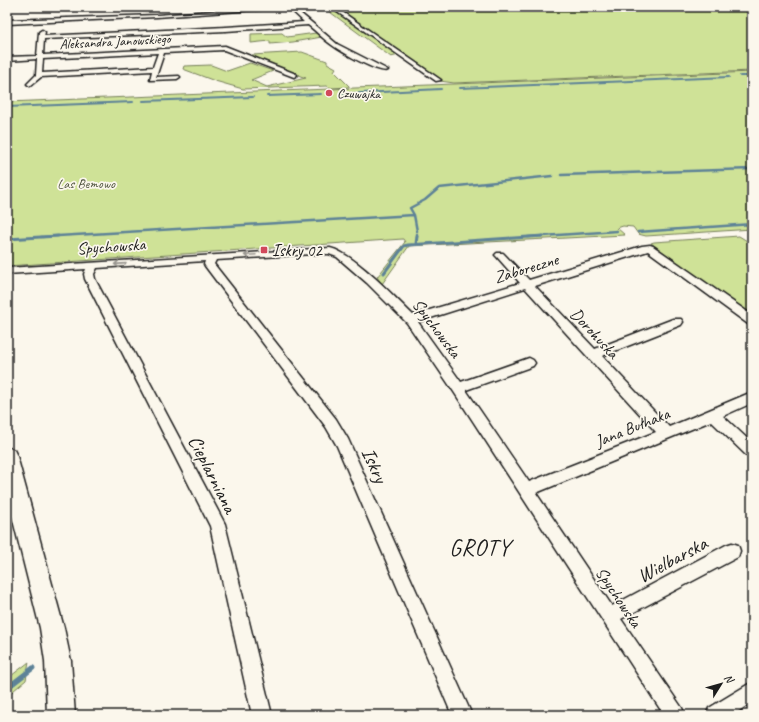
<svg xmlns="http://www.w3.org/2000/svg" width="759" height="722" font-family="Caveat,sans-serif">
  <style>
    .green { fill: #cfe297; stroke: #767f5a }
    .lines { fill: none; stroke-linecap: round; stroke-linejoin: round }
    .stream-far4 { stroke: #5d8297; stroke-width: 1.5 }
    .stream-far3 { stroke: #5d8297; stroke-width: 2 }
    .stream-far2 { stroke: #5d8297; stroke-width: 2.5 }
    .stream-far1 { stroke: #5d8297; stroke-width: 3 }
    .stream { stroke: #5d8297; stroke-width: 5 }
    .street-casing { stroke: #1c1c1c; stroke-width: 3 }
    .secondary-casing { stroke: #1c1c1c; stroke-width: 3 }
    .street { fill: #fbf7ec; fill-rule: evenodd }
    .secondary { fill: #fbf7ec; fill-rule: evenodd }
    .oneway { stroke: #97948e }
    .poi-dot { fill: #d1495b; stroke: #fbf7ec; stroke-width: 1.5 }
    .labels { text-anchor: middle; stroke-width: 3.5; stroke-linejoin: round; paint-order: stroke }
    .far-street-label { font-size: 14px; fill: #1c1c1c; stroke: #fbf7ec }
    .far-poi-label { font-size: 14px; fill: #1c1c1c; stroke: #fbf7ec; text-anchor: start }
    .far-park-label { font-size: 14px; fill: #525741; stroke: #fbf7ec }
    .street-label { font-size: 17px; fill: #1c1c1c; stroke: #fbf7ec }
    .poi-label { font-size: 17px; fill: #1c1c1c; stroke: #fbf7ec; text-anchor: start }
    .near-street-label { font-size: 20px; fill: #1c1c1c; stroke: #fbf7ec }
    .near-quarter-label { font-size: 23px; letter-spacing: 1px; fill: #1c1c1c; stroke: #fbf7ec }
  </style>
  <rect width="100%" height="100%" fill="#fbf7ec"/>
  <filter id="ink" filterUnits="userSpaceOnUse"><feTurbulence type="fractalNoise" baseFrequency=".025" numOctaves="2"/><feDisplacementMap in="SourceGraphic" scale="8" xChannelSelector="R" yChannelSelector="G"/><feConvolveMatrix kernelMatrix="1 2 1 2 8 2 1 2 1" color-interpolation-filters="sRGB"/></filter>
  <g filter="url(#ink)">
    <path class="green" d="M323,7H330L399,55L391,57Z
      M337,7H752V71L454,83L440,81Z
      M282,33L287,37L316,33L322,37L293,42L270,44V41L251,43V34Z
      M302,52L327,61V63L336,68L334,71L349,86V87L331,88L327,86L243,89L215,81L183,69L184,66L211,65L227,71L250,63L273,71L251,80L267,87L271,86L306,78L262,62L263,61L252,55Z
      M752,72V229L646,236L638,234L633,227L623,226L617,228L625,235L409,246L382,284L377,277L405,242L403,239L7,266V102Z
      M739,236L752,244V317L651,243L654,242Z
      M29,662L26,680L7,696V679Z"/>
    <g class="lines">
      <path class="stream-far4" d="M739,7L752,14"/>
      <path class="stream-far3" d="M740,76H752
        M460,88L729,77
        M342,94L441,89
        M267,96L321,94
        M143,101L253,97
        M7,107L133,102"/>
      <path class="stream-far2" d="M561,175L752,169
        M417,231L414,215L410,208L425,200L439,188L552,176
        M638,232L752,224
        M41,237L414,215
        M417,237V234
        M528,237L617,231"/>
      <path class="stream-far1" d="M7,239L58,236
        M416,244L417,236
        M384,273L404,246L408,245L543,236"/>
      <path class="stream" d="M7,688L33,668"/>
      <g class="street-casing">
        <path id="street" d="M263,7H285L283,8L157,17L7,24V20L157,15Z
          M288,7H293L337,44L388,70C381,75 340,51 332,45C323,39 316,31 308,25L226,31L44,39L43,55L225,46L296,74L297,75L294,77L224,50L164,53L156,77L179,76L180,77L177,79L150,80L152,71L41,77L30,86L27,84L36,75L37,59L7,61V57L37,56L39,32L42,30L45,32L44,36L226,27L304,22ZM158,53L153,67L42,73L43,59Z
          M330,7H335L441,80L436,81Z
          M650,245L653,246L752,315V325L748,324L648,251L535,286L595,349L673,319H681L683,322L681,325L602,356L669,427L752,392V403L723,416L752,443V458L747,456L711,421L536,493L612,606L726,545L732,543L738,545L740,551L738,557L621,619L682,708L685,715H664L454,392L407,323L367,283L337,257L329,254H313L216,260L214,264L336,419L348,439L472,715H452L337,446L326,427L205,266L204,264L205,261L97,268L94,274L95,279L225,524L272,715H252L210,526L85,279L84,274L86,269L7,274V268L330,248C355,254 394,297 413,315L520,283L497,257L495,255L497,253H503L529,280L642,246ZM525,288L656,432L529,482L466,390L533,366L535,363L533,360L529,358L461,382L418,322Z
          M752,682V702L733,715H706L709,708Z"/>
      </g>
      <g class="secondary-casing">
        <path id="secondary" d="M7,447L14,450L17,456L64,628L71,661L75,715H47L45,661L40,628L7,496Z"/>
      </g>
      <use href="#street" class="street"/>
      <use href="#secondary" class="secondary"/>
    </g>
    <defs><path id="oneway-shaft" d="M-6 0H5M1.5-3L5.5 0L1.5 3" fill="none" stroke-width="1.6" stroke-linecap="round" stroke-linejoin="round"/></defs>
    <g class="oneway">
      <use href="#oneway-shaft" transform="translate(250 255) rotate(177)"/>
      <use href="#oneway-shaft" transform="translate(120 264) rotate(176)"/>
    </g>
  </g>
  <g class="poi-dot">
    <circle cx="329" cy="93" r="4"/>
    <rect x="260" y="246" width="8" height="8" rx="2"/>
  </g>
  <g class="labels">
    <g class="far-street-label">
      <text transform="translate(115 41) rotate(-3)" y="5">Aleksandra Janowskiego</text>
    </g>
    <g class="far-poi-label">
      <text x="337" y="98">Czuwajka</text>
    </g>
    <g class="far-park-label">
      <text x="86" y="188">Las Bemowo</text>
    </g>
    <g class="street-label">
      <text transform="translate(111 246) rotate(-4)" y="6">Spychowska</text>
      <text transform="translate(526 268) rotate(-17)" y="6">Zaboreczne</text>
      <text transform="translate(437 328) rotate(53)" y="6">Spychowska</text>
      <text transform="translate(595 333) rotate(47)" y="6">Dorohuska</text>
      <text transform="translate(632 427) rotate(-22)" y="6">Jana Bułhaka</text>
      <text transform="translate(619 597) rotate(56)" y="6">Spychowska</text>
    </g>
    <g class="poi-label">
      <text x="272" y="256">Iskry 02</text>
    </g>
    <g class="near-street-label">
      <text transform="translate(375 465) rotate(66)" y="7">Iskry</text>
      <text transform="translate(213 474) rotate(63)" y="7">Cieplarniana</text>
      <text transform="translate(672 559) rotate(-28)" y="7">Wielbarska</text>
    </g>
    <g class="near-quarter-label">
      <text x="480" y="555">GROTY</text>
    </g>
  </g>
  <rect width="759" height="722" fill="none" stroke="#fbf7ec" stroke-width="24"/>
  <rect x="12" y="12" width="735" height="698" fill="none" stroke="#1c1c1c" stroke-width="1.5" filter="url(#ink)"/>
  <g transform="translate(721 684) rotate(53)" stroke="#fbf7ec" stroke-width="3" paint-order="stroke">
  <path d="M0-3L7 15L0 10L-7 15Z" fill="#1c1c1c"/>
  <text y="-6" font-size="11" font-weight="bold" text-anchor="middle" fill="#1c1c1c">N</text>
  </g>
</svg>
